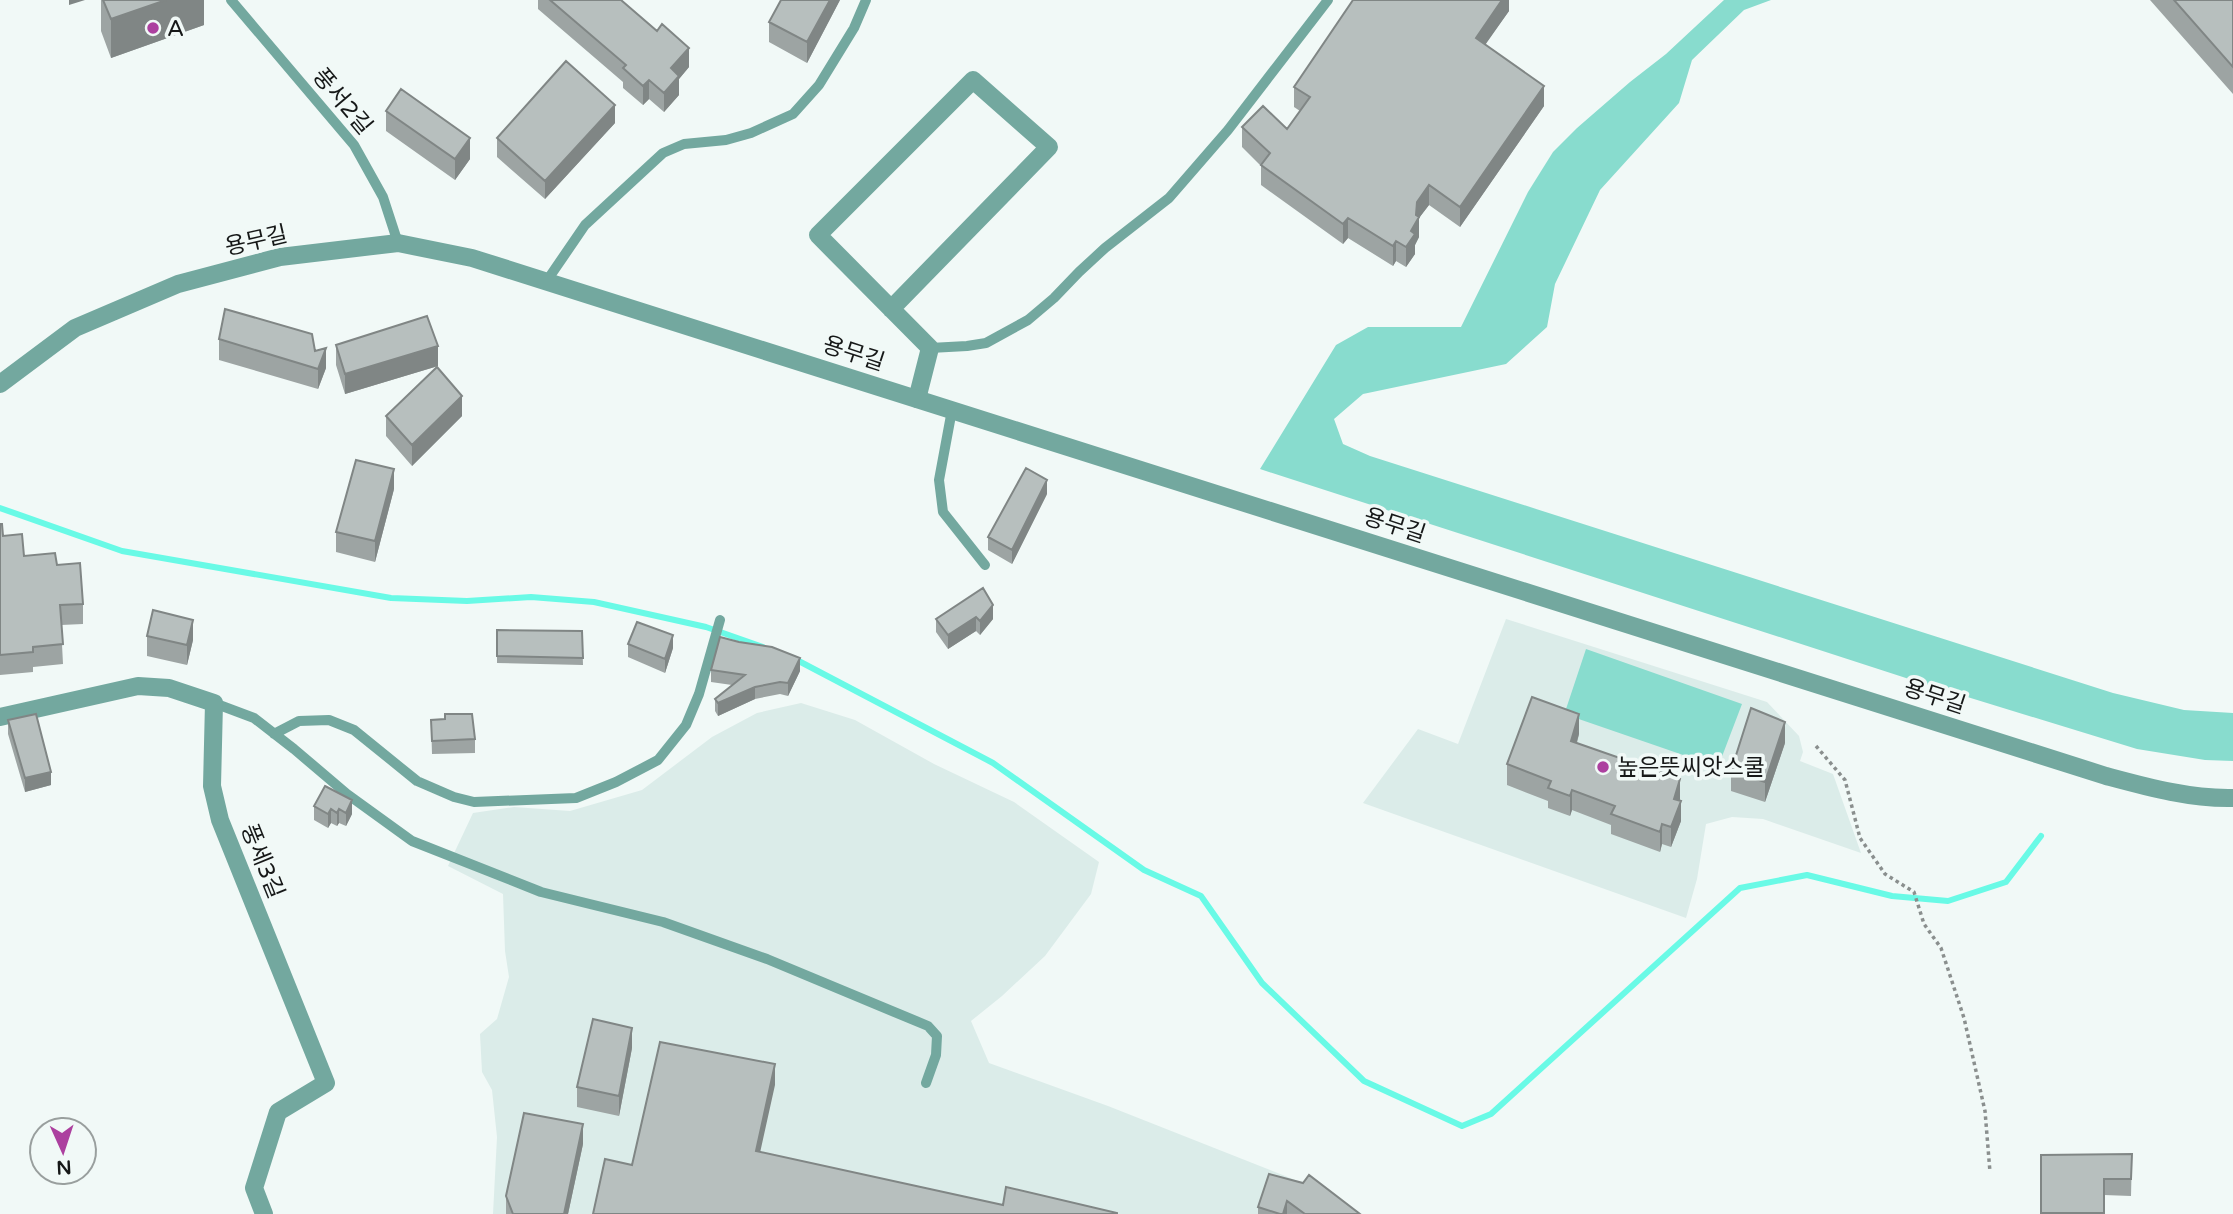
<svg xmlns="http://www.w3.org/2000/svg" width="2233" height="1214" font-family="'Varela Round','Noto Sans KR',sans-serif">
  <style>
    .built { fill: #dbece9 }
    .green { fill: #88dcce }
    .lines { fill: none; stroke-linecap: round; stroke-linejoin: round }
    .stream { stroke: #69fae6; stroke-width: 6 }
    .path { stroke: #8a8f8e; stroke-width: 3.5; stroke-dasharray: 3.5 3.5; stroke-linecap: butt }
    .service { stroke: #73a89f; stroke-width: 10 }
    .minor { stroke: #73a89f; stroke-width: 18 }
    .tertiary { stroke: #73a89f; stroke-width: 18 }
    .wall { fill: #9da4a3 }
    .shaded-wall { fill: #808685 }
    .building { fill: #b7bfbe; stroke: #808685; stroke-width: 2 }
    .poi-dot { fill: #ac409f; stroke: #f1f9f7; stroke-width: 2.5 }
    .labels { text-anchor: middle; stroke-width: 7; stroke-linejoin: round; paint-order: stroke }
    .poi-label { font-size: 23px; fill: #161818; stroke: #f1f9f7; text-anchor: start }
    .street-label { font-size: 23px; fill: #161818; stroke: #f1f9f7 }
  </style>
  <rect width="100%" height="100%" fill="#f1f9f7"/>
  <path class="built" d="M1506,619L1767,702L1799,736L1803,752L1800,761L1833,774L1861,853L1763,819L1732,817L1706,824L1697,879L1686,918L1363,803L1418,729L1458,744Z
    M801,703L855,720L934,764L1014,802L1099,862L1091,894L1045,956L1002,996L971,1021L989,1063L1108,1106L1323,1191L1351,1214H493L497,1137L492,1090L482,1072L480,1034L497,1019L509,977L505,951L503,894L448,866L473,813L514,807L570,811L642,790L712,737L757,713Z"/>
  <path class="green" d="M1724,0H1771L1744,10L1692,60L1679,103L1600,190L1555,284L1547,327L1506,364L1363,394L1334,419L1343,444L1370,456L2113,693L2184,710L2233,713V761L2205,760L2137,749L1909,679L1260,469L1336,345L1368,327H1461L1528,192L1553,152L1577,128L1630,82L1666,54Z
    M1586,649L1742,704L1718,767L1570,716L1566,709Z"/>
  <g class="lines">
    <path class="stream" d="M0,508L122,551L391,598L467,601L531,597L594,602L706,627L763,647
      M793,658L993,763L1144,870L1201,896L1262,983L1364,1081L1462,1126L1491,1114L1740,888L1807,875L1892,896L1948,901L2006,882L2041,836"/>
    <path class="path" d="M1816,746L1845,780L1860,838L1885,874L1914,892L1924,924L1941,948L1964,1018L1985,1111L1990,1172"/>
    <path class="service" d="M231,0L354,145L383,197L398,243
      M546,282L585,225L663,153L684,144L726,140L751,133L793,114L819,85L854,28L866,0
      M930,348L967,346L986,343L1028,320L1054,298L1079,272L1105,248L1169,198L1228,130L1328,0
      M952,410L939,480L943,512L985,565
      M214,703L254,718L294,749L347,794L412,841L541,892L663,922L767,959L928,1026L937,1036L936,1055L926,1083
      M274,734L299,721L329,720L354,730L417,781L454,797L474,802L576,798L616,782L658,760L686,725L699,694L720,620"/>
    <path class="minor" d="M891,309L1049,147L973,80L818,235L930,348L917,399
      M0,717L138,686L169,688L214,703L212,786L220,820L326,1083L278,1112L254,1188L264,1214"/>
    <path class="tertiary" d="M0,384L75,328L178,284L280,257L398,243L472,258L2106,776C2147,787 2190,799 2233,798"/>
  </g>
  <path class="wall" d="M101,0H204V25L111,58L101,31Z
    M538,0H621L689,67L679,79V95L664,112L649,99L643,105L623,88V82L538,9Z
    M840,0L807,63L769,42V22Z
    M1509,0V11L1485,44L1544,106L1460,227L1429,205L1419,218V237L1415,245V254L1406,267L1396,261L1393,266L1348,238L1343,244L1261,185V166L1242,147V127L1287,129L1300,111L1294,107V87Z
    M2150,0H2233V94Z
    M386,111L470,159L455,180L386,131Z
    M615,123L545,199L497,157V138Z
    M219,339L315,351L326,368L318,389L219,360Z
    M336,345L438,366L345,394L336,365Z
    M386,416H462L412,466L386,436Z
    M394,489L375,562L336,552V532Z
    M1047,494L1012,564L988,550V537Z
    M0,524L3,536L24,556L57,565L83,604V624L61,625L63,664L33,667V672L0,675Z
    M983,588L993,619L980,635L976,631L948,649L936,632V619Z
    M497,630L582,631L583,665L497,663Z
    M147,636L193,640L187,665L147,656Z
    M628,644L673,648L665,673L628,657Z
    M711,670L800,671L788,696L780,694L755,699L718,716L715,711V699L732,685L711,682Z
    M8,720L51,785L25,792L8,734Z
    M431,720L475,739V753L432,754Z
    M1579,734L1577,743L1680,799L1681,821L1671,847L1662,844L1660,852L1611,834V825L1572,810L1570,816L1548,808V801L1507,785V764Z
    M1785,743L1765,802L1731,791V771Z
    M325,786L352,814L346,826L339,823L337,826L331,823L328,828L314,820V806Z
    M632,1048L619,1116L577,1107V1087Z
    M583,1144L568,1214H506V1196Z
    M2132,1154L2131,1196L2104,1195V1214H2041V1155Z
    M1303,1183L1360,1214H1258V1207Z"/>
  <path class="shaded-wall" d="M69,0H85L69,5Z
    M166,0H204V25L111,58V19Z
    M830,0H840L807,63V42Z
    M1502,0H1509V11L1476,58V38Z
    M689,48V67L679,79V95L664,112V93L671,68Z
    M649,80V99L643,105V86Z
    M1544,86V106L1460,227V207Z
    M615,105V123L545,199V181Z
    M470,138V159L455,180V159Z
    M1429,185V205L1419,218V237L1415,245V254L1406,267V247L1417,202Z
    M1348,218V238L1343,244V224Z
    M1396,241V261L1393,266V246Z
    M438,346V366L345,394V374Z
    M326,348V368L318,389V369Z
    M462,396V416L412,466V445Z
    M394,469V489L375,562V541Z
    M1047,480V494L1012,564V550Z
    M993,605V619L980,635V621Z
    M976,617V631L948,649V635Z
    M193,620V640L187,665V645Z
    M673,635V648L665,673V659Z
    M800,658V671L788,696V683Z
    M755,687V699L718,716V703Z
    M1579,714V734L1571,761V741Z
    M1785,722V743L1765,802V782Z
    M51,772V785L25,792V778Z
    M1680,779V799L1675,815L1681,801V821L1671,847V827L1674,799Z
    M1572,790V810L1570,816V796Z
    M352,800V814L346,826V813Z
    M331,809V823L328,828V814Z
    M339,809V823L337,826V813Z
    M1662,824V844L1660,852V832Z
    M632,1028V1048L619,1116V1096Z
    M775,1064V1085L756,1171V1151Z
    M583,1124V1144L568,1214H564Z
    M1287,1201V1214H1283Z"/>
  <path class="building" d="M103,0H166L111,19Z
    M550,0H621L657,31L662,24L689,48L671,68L679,76L664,93L649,80L643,86L623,68L626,65Z
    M781,0H830L807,42L769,22Z
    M1353,0H1502L1476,38L1544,86L1460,207L1429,185L1417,202L1416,215L1419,217L1411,231L1415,234L1406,247L1396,241L1393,246L1348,218L1343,224L1261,165L1270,153L1242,127L1263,106L1287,129L1310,97L1294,87Z
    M2174,0H2233V67Z
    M566,61L615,105L545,181L497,138Z
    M401,89L470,138L455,159L386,111Z
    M225,309L312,334L315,351L326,348L318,369L219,339Z
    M427,316L438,346L345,374L336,345Z
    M437,367L462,396L412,445L386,416Z
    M356,460L394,469L375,541L336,532Z
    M1026,468L1047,480L1012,550L988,537Z
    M0,524H2L3,536L22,534L24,556L55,553L57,565L80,563L83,604L60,605L63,644L33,647V652L0,655Z
    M983,588L993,605L980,621L976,617L948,635L936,619Z
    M153,610L193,620L187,645L147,636Z
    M637,622L673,635L665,659L628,644Z
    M497,630L582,631L583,658L497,656Z
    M720,637L739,642L772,647L800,658L788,683L780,682L755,687L718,703L715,699L745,675L711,670Z
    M1532,697L1579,714L1571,741L1680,779L1674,799L1681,801L1671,827L1662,824L1660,832L1611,814L1615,806L1572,790L1570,796L1548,788L1551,781L1507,764Z
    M1751,708L1785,722L1765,782L1731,771Z
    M36,714L51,772L25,778L8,720Z
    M445,714H472L475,739L432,741L431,720L445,719Z
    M325,786L352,800L346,813L339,809L337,813L331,809L328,814L314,806Z
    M593,1019L632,1028L619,1096L577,1087Z
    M660,1042L775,1064L756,1151L1003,1205L1006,1187L1117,1213V1214H593L605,1159L632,1165Z
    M524,1113L583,1124L564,1214H513L506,1196Z
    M2132,1154L2131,1179H2104V1213H2041V1155Z
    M1269,1174L1303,1183L1309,1175L1360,1214H1305L1287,1201L1283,1214H1280L1258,1207Z"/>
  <g class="poi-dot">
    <circle cx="153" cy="28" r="7"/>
    <circle cx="1603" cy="767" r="7"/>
  </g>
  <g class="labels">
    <g class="poi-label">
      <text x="167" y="36">A</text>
      <text x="1617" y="775">높은뜻씨앗스쿨</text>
    </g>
    <g class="street-label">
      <text transform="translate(343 101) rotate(50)" y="8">풍서2길</text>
      <text transform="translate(256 240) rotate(-13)" y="8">용무길</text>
      <text transform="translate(854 353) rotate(18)" y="8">용무길</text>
      <text transform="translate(1395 525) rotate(18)" y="8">용무길</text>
      <text transform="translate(1935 696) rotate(18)" y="8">용무길</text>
      <text transform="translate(263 861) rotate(68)" y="8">풍세3길</text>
    </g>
  </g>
  <g transform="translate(63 1151) rotate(177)"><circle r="33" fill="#f1f9f7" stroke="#999f9e" stroke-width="2"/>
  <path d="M0-5L12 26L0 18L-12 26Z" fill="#ac409f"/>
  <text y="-10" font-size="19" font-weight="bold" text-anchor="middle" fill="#161818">N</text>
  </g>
</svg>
